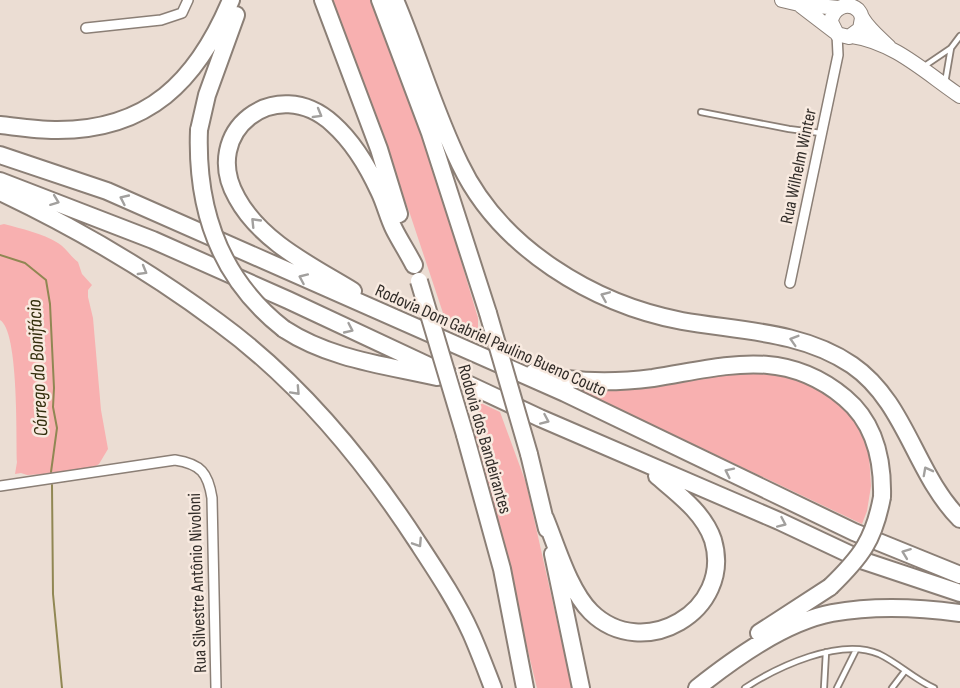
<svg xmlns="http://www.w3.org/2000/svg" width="960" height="688" font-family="'Sofia Sans Condensed',sans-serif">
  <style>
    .green { fill: #f8b0b0 }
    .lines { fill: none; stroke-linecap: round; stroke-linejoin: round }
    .stream { stroke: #908753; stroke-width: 2 }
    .lane-casing { stroke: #8b7f76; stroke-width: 8 }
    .street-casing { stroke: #8b7f76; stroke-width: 12 }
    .primary-casing { stroke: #8b7f76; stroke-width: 16 }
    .highway-casing { stroke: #8b7f76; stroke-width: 20 }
    .lane { stroke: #fff; stroke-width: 4.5 }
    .street { stroke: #fff; stroke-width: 9 }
    .primary { stroke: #fff; stroke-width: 14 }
    .highway { stroke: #fff; stroke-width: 16 }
    .highway-bridge-casing { stroke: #8b7f76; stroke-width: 20; stroke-linecap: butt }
    .highway-bridge { stroke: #fff; stroke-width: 16 }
    .oneway { stroke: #a2a09e }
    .labels { text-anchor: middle; stroke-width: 5; stroke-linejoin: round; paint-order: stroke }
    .street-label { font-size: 18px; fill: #312c28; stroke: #f8eae0 }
    .water-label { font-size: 20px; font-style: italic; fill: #322d0c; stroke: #f8eae0 }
  </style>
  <rect width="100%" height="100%" fill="#ebddd3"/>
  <path class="green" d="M329,0H372C415,103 446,211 478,318V338L447,325L410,214Z
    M4,224C22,229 42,233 58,243C66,248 71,257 78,262L82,274L92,285L88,290V297L93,318L101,410L108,449L99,464L86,472L27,475L21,473L15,474L17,462C16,437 19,331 0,320V225Z
    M759,366L830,389L861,426L869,454L871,486L867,511L862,524L554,378Z
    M470,398L500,412L526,483L572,688H537L476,439Z"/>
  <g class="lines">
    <path class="stream" d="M0,255L25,263L46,280L50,304L54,388L53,407L57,428L51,472
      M52,485L53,594L62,688"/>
    <g class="lane-casing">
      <path id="lane" d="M923,67L951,48L960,36
        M945,83L951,48
        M701,112L789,129L821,133
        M745,688C777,667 840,637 879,654C898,663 914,679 934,688
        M824,688L826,652
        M837,688L856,650
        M892,688L905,671"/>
    </g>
    <g class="street-casing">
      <path id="street" d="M86,28L161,20L182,13L188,0
        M790,283L838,55L837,34
        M0,486L175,460C201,464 208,473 212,498L216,688"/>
    </g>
    <g class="primary-casing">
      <path id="primary" d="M782,0L799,4L838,8
        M801,6L835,32
        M862,18L860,29L849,37L837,34L831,22C832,9 847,0 858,10C863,16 859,13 863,19C869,29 880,38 889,47
        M852,36C894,42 926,73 960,96"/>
    </g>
    <g class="highway-casing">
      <path id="highway" d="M323,0L379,149L399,214
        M380,0L430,133L488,313
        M395,0C418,54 434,111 460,164C500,248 593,304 682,321C739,331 802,331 852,365C906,402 915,474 960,519
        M0,125C18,127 37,130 55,130C148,131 197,81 231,0
        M199,130L207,95L236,15
        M0,155L107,191L565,393L854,532L960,575
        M0,181L153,240L288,300L540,418L779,521L864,561L960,593
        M0,192C76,228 151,272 218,322C299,381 364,460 418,543C437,572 457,602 471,633C479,651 486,670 493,688
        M353,291C312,266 261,242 237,198C199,132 276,72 333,124C352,141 368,167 379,191C385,203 388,217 394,229C400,241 408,253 414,265
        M284,329C330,359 384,365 437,377
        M534,372C571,383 614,383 653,378C724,367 783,346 845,398C875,423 883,460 882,497
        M465,435L502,569L525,688
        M529,454L547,529
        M545,518C557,547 569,590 591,612C643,663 734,611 713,540C704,513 678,494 657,476
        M553,554L581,688
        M759,633L830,587
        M697,688C735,658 785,622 832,613C875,605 917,607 960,613"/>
    </g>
    <use href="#lane" class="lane"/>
    <use href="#street" class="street"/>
    <use href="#primary" class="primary"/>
    <use href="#highway" class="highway"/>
    <g class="highway-bridge-casing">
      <path id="highway-bridge" d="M199,130C196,210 220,279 284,329
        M419,281L465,435
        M488,313L529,454
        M830,587C861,557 874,540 882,497"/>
    </g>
    <use href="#highway-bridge" class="highway-bridge"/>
  </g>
  <defs><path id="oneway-chevron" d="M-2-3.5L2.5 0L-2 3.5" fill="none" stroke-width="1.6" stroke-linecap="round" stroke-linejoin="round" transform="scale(1.5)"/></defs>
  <g class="oneway">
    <use href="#oneway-chevron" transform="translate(318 114) rotate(30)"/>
    <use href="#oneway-chevron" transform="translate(124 199) rotate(-155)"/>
    <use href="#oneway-chevron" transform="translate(55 201) rotate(21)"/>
    <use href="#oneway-chevron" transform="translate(255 222) rotate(-134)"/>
    <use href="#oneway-chevron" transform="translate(143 271) rotate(30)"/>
    <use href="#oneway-chevron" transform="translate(303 278) rotate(-156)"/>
    <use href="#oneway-chevron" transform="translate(605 296) rotate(-157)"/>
    <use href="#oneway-chevron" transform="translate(349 329) rotate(25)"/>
    <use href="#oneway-chevron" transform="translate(794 340) rotate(-163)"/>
    <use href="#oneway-chevron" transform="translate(296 391) rotate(47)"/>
    <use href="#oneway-chevron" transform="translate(545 420) rotate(24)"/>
    <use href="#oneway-chevron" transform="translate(927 471) rotate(-118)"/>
    <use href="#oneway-chevron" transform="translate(729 472) rotate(-154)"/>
    <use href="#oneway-chevron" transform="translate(782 523) rotate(24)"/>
    <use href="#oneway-chevron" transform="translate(418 543) rotate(57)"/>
    <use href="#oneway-chevron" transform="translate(906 553) rotate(-159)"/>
  </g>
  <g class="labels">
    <g class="street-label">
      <text transform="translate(798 166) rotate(-78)" y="6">Rua Wilhelm Winter</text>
      <text transform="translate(491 340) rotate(24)" y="6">Rodovia Dom Gabriel Paulino Bueno Couto</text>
      <text transform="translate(485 439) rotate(74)" y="6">Rodovia dos Bandeirantes</text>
      <text transform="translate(197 583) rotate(-92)" y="6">Rua Silvestre Antônio Nivoloni</text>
    </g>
    <g class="water-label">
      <text transform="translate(37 368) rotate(-93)" y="7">Córrego do Bonifácio</text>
    </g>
  </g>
</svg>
